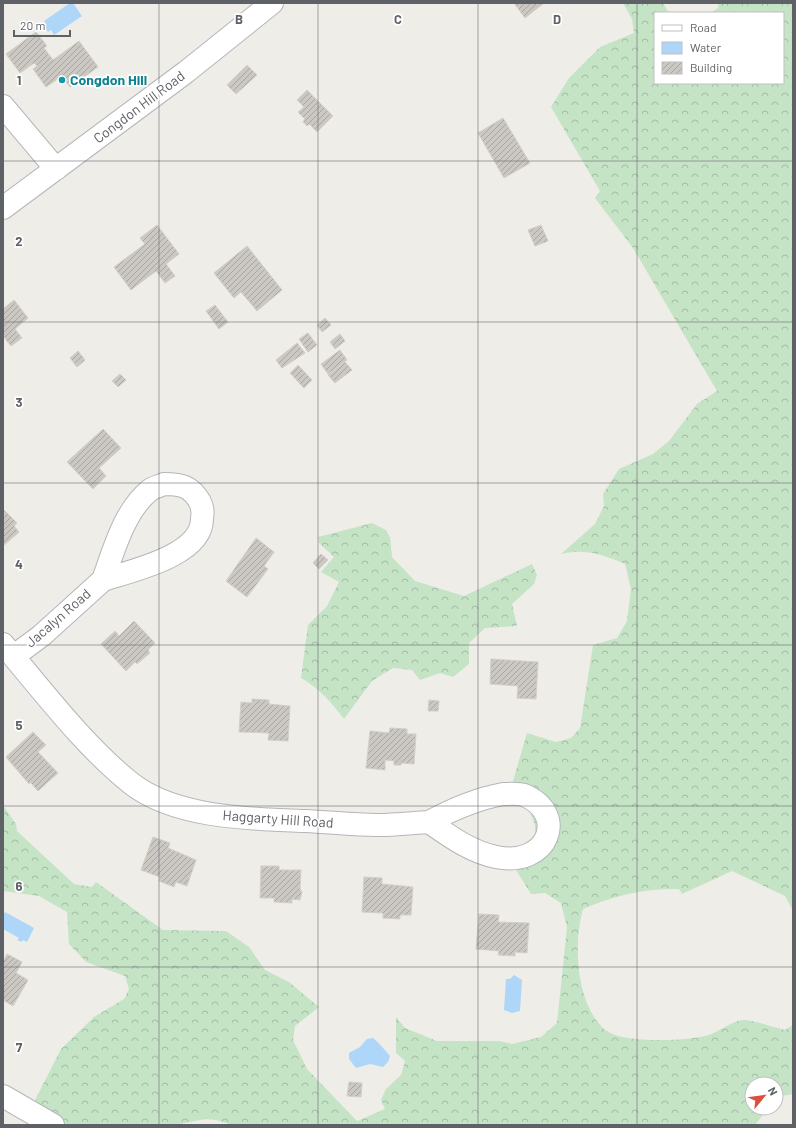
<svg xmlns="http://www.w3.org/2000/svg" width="796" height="1128" font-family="Barlow,sans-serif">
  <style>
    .forest { fill: url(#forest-crowns) }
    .water { fill: #add6f9 }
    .building { fill: url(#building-hatch); stroke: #d3cfc5 }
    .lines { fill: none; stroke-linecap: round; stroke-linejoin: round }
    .minor-casing { stroke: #b4b6ba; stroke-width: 24 }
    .minor { stroke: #fff; stroke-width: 22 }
    .grid { fill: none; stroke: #5e6166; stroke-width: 1; stroke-opacity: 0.55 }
    .culture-dot { fill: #0f9aa8; stroke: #fff; stroke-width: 1.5 }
    .labels { text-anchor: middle; stroke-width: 3.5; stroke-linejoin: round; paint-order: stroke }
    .culture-label { font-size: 14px; font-weight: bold; fill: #0d838f; stroke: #fff; text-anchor: start }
    .street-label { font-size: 14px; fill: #5e6166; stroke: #fff }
    .grid-label { font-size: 13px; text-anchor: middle; font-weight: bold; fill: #5e6166; stroke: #fff; stroke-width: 3.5; stroke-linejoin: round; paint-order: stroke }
  </style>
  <defs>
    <pattern id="forest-crowns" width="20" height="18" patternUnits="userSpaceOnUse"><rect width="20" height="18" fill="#c5e4c6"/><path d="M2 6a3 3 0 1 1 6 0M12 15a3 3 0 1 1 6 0" fill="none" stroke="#a3bca5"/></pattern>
    <pattern id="building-hatch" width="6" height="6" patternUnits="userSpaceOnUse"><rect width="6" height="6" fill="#cbc8c4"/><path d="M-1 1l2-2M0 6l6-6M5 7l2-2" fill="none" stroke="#a8a6a3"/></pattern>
  </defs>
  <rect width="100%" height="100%" fill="#efede7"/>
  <path class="forest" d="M623,3H663L669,13H655V83H783V13H711L718,8L719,3H793V911L785,896L732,871L682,894L679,889C646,888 614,895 583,909C573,944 576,1003 604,1029C620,1044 684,1041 705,1036C716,1034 733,1020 744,1020C757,1021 772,1027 785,1030L793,1025V1094L776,1097V1084H752V1108H768L755,1125H233L216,1120L205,1119L175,1125H59L32,1106L61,1049L94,1017L124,999L129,989L125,976L86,962L69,944L67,912L39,896L3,891V805L16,824L17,831L74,884L92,887L96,882L163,930L226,931L249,947L265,970L289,982L319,1007L295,1026L293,1040L307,1069L357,1121L385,1109L381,1100L386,1089L401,1075L405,1061L396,1053V1017L405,1028L437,1041H499L512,1044L541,1037L557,1023L567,927L561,903L545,893L531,894L511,862L533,841L535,834V825L528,808L513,795V781L527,733L556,742L571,738L580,728L593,645L617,638L627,621L631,589L625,564C604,555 585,548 561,554L595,524L604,506L603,494L619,469L653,454L669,441L697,404L717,391L633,248L595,198L600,191L551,107L569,78L600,47L634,33L632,19Z
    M372,523L386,530L390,537L392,557L415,581L464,596L532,564L537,575L534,584L512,604L517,626L485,628L469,643V664L453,677L440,673L420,680L412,670L393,668L372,681L344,719C332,703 319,688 301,678L308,625L327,606L339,582L321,572L334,557L319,543L318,537Z"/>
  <path class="water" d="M70,3H73L82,16L54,35L51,30L48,32L45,27L47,25L44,21Z
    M5,912L34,928L27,942L23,940L22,942L17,940L19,938L3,929V916Z
    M514,975L522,980L520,1011L512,1013L504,1010L506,979H510Z
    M373,1038C375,1039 388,1053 390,1056L388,1062L383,1067L370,1064L356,1068L349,1059V1053L360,1047L367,1039Z"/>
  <path class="building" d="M514,3H544L525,18Z
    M36,32L47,46L44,48L53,60L79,41L98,67L70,87L62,76L46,87L33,69L37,66L34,63L20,73L6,54Z
    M247,65L257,75L236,94L227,85Z
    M307,90L333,116L317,132L309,124L307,126L303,122L305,119L298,112L304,107L297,100Z
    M503,118L530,163L504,178L478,133Z
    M157,225L179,254L166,264L175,276L165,283L156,271L131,290L114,267L145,244L140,238Z
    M541,225L548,241L535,246L528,230Z
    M247,246L282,290L257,311L241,292L234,298L214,273Z
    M14,300L28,318L15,329L22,338L11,346L3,336V309Z
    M215,305L228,322L219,329L206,311Z
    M325,318L331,325L322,332L317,325Z
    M308,333L317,345L308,352L299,339Z
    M340,334L345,341L335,349L330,342Z
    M297,343L305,353L282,368L276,360Z
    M340,350L347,360L328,374L321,364Z
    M78,351L85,360L77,367L70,358Z
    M345,362L352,370L335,383L328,375Z
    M298,365L312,380L304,388L290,373Z
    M120,374L126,380L118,387L112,381Z
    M103,429L121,448L99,468L106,476L93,489L67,462Z
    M4,510L17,523L14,526L19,532L3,546Z
    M256,538L274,552L264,566L268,569L247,597L226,581Z
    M321,554L328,560L319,569L313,563Z
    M134,621L155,643L148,650L150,653L137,664L135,662L126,671L101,644L115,631L119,636Z
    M491,659L538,662L536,699L517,698L518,686L490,684Z
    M252,699L269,700V704L290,706L288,741L268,740L269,733L239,732L241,702L252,703Z
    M429,700L439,701L438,711H428Z
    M390,728L407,729V734H416L414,764L401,763V765H394V761L385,760V770L366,768L370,731L389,733Z
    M33,732L46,745L38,752L58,773L38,791L30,782L29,784L6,757Z
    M153,837L170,843L168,848L196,860L187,886L176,882L174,887L159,881L160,877L141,870Z
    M261,866H279V870H301L300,889L302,892L300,900L292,899V903L274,902V898H260Z
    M364,877L382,878V884L413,887L411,915H400V919L383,918V913L362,912Z
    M479,914L499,915L498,922L529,923L527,953L515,952V956L498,955L499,951L476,949Z
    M7,954L22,962L16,973L28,980L13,1006L3,1000V962Z
    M349,1082L362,1083L361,1097L347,1096Z"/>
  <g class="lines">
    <g class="minor-casing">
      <path id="minor" d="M3,106L56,169
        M3,208L186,72L272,3
        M164,484C181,484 191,486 200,502C203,508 203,512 202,519C202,556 130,571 103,580C114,550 124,511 150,490C154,487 160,486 164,484Z
        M3,644C42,690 85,747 132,784C176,818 251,819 305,821C329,822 353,825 377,825C394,825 412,823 429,822
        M14,656L41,636L103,580
        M503,794C509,794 518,793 524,795C569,814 548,868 496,857C471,852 449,836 429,822C453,809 476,799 503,794Z
        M3,1096L53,1125"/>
    </g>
    <use href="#minor" class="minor"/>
  </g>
  <path class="grid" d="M159,3V1125M318,3V1125M478,3V1125M637,3V1125M3,161H793M3,322H793M3,483H793M3,645H793M3,806H793M3,967H793"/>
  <circle class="culture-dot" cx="62" cy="80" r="4"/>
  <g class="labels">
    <g class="culture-label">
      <text x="70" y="85">Congdon Hill</text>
    </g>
    <g class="street-label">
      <text transform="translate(139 107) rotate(-37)" y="5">Congdon Hill Road</text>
      <text transform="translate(58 618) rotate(-41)" y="5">Jacalyn Road</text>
      <text transform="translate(278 819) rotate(4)" y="5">Haggarty Hill Road</text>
    </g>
  </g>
  <g class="grid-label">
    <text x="239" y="24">B</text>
    <text x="398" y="24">C</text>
    <text x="557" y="24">D</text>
    <text x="19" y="85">1</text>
    <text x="19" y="246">2</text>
    <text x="19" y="407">3</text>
    <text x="19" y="569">4</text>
    <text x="19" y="730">5</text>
    <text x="19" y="891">6</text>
    <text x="19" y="1052">7</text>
  </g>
  <rect width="796" height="1128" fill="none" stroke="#5e6166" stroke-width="8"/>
  <rect x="654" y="12" width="130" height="72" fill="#ffffff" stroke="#bfc0c2"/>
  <rect x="662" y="25" width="20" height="6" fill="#ffffff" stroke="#bfc0c2"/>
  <text x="690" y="32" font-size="12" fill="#5e6166">Road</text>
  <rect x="662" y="42" width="20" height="12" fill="#add6f9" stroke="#bfc0c2"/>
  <text x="690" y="52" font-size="12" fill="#5e6166">Water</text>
  <rect x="662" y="62" width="20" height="12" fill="url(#building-hatch)" stroke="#bfc0c2"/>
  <text x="690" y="72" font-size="12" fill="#5e6166">Building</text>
  <g transform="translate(764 1096) rotate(61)"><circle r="19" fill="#ffffff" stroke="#bfc0c2"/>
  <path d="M0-3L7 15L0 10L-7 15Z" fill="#dc4f3f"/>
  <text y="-6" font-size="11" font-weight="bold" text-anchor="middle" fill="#5e6166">N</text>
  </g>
  <path d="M14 30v6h56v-6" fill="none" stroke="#5e6166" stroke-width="2"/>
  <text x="20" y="30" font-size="12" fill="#5e6166" stroke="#ffffff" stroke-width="3" paint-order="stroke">20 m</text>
</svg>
